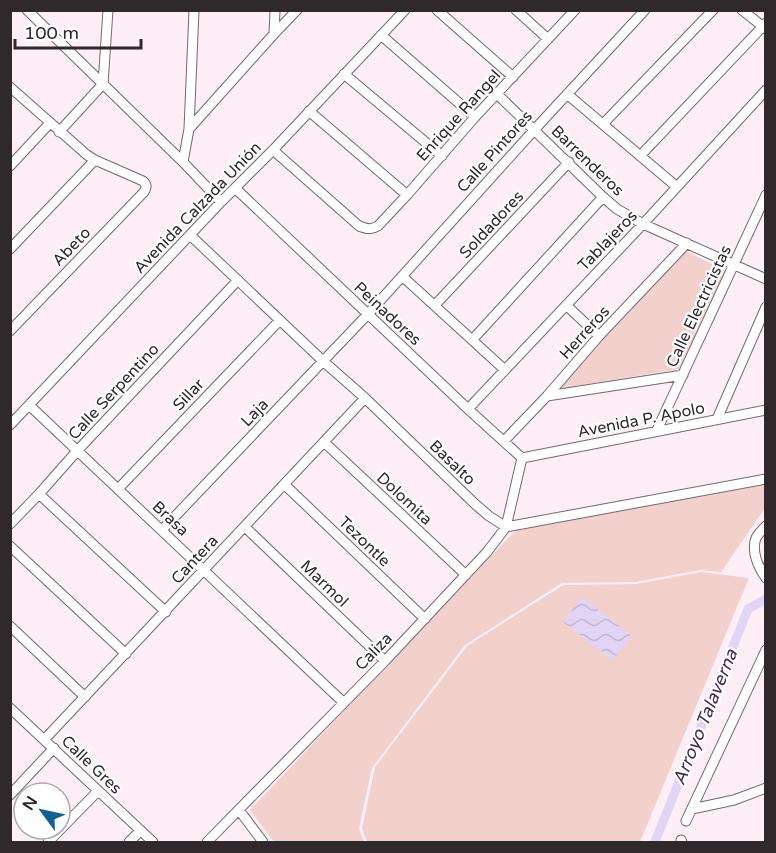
<svg xmlns="http://www.w3.org/2000/svg" width="776" height="853" font-family="'Varela Round',sans-serif">
  <style>
    .green { fill: #f2d1cc }
    .water { fill: url(#water-waves) }
    .lines { fill: none; stroke-linecap: round; stroke-linejoin: round }
    .canal { stroke: #e2d4f4; stroke-width: 9 }
    .minor-casing { stroke: #74676e; stroke-width: 11 }
    .minor { stroke: #fff; stroke-width: 9 }
    .labels { text-anchor: middle; stroke-width: 4.5; stroke-linejoin: round; paint-order: stroke }
    .street-label { font-size: 16px; fill: #2f292c; stroke: #fff }
    .water-label { font-size: 18px; font-style: italic; fill: #412c56; stroke: #fff }
  </style>
  <defs>
    <pattern id="water-waves" width="16" height="10" patternUnits="userSpaceOnUse" patternTransform="scale(1.5)"><rect width="16" height="10" fill="#e2d4f4"/><path d="M0 5q4-4 8 0t8 0" fill="none" stroke="#c2b6d1"/></pattern>
  </defs>
  <rect width="100%" height="100%" fill="#feeef6"/>
  <path class="green" d="M686,251L726,271L680,369L557,389Z
    M765,482V508L721,572L700,570L636,582L562,583L465,645L372,768L359,829L364,842H274L250,810L517,529Z
    M701,572L749,578L640,842H367L362,828L375,767L467,646L563,585L636,584Z"/>
  <path class="water" d="M582,597L631,635L613,660L563,622Z"/>
  <g class="lines">
    <path class="canal" d="M655,842L748,609L766,599"/>
    <g class="minor-casing">
      <path id="minor" d="M27,10L183,162L221,202
        M437,10L513,77
        M516,10L548,39
        M742,10L766,29
        M274,34L275,10
        M381,35L475,117
        M344,74L442,156
        M10,87L87,155L95,160L143,181C147,185 147,187 144,192L10,331
        M497,94L603,197L617,209L643,224L766,279
        M567,94L677,187
        M309,111L407,195
        M603,124L713,10
        M189,129L274,34L297,10
        M59,132L103,84L108,10
        M273,150L359,226C367,229 371,230 378,226L407,195L475,117L575,10
        M640,156L766,23
        M183,162L189,129L194,10
        M10,166L50,123
        M235,188L468,409L522,458
        M190,235L323,361L365,398L475,504L489,516L506,527L766,479
        M10,249L95,160
        M402,276L505,370
        M435,305L569,162
        M566,305L599,336
        M473,339L603,197
        M547,396L683,375
        M29,405L344,703
        M468,409L643,224L766,90
        M717,419L766,307
        M10,425L221,202L273,150L405,10
        M657,430L766,195
        M504,441L547,396L599,336L687,243
        M324,442L466,575
        M522,458L766,410
        M285,485L425,619
        M118,489L280,320
        M39,494L166,612
        M10,524L39,494L77,451L238,280
        M766,526C763,529 758,534 756,538C751,551 758,567 766,578
        M245,527L385,661
        M162,530L368,314L535,129L645,10
        M10,546L126,654
        M10,626L85,697
        M10,708L153,842
        M44,740L365,398
        M10,795L54,748
        M692,809L734,800L766,788
        M239,810L263,842
        M686,821L766,650
        M681,840L682,842
        M48,842L98,791
        M129,842L140,831
        M207,842L385,661L487,552L506,527L522,458"/>
    </g>
    <use href="#minor" class="minor"/>
  </g>
  <g class="labels">
    <g class="street-label">
      <text transform="translate(458 115) rotate(-48)" y="6">Enrique Rangel</text>
      <text transform="translate(494 151) rotate(-48)" y="6">Calle Pintores</text>
      <text transform="translate(588 160) rotate(44)" y="6">Barrenderos</text>
      <text transform="translate(197 207) rotate(-46)" y="6">Avenida Calzada Unión</text>
      <text transform="translate(491 224) rotate(-47)" y="6">Soldadores</text>
      <text transform="translate(607 240) rotate(-46)" y="6">Tablajeros</text>
      <text transform="translate(71 246) rotate(-46)" y="6">Abeto</text>
      <text transform="translate(698 306) rotate(-65)" y="6">Calle Electricistas</text>
      <text transform="translate(388 313) rotate(43)" y="6">Peinadores</text>
      <text transform="translate(584 332) rotate(-48)" y="6">Herreros</text>
      <text transform="translate(113 391) rotate(-47)" y="6">Calle Serpentino</text>
      <text transform="translate(188 394) rotate(-46)" y="6">Sillar</text>
      <text transform="translate(254 412) rotate(-46)" y="6">Laja</text>
      <text transform="translate(641 419) rotate(-11)" y="6">Avenida P. Apolo</text>
      <text transform="translate(453 462) rotate(44)" y="6">Basalto</text>
      <text transform="translate(405 498) rotate(43)" y="6">Dolomita</text>
      <text transform="translate(171 518) rotate(43)" y="6">Brasa</text>
      <text transform="translate(365 541) rotate(44)" y="6">Tezontle</text>
      <text transform="translate(194 559) rotate(-47)" y="6">Cantera</text>
      <text transform="translate(325 583) rotate(44)" y="6">Marmol</text>
      <text transform="translate(373 651) rotate(-46)" y="6">Caliza</text>
      <text transform="translate(92 764) rotate(44)" y="6">Calle Gres</text>
    </g>
    <g class="water-label">
      <text transform="translate(705 717) rotate(-68)" y="6">Arroyo Talaverna</text>
    </g>
  </g>
  <rect width="776" height="853" fill="none" stroke="#2f292c" stroke-width="24"/>
  <g transform="translate(42 811) rotate(303)"><circle r="28" fill="#ffffff" stroke="#aca9ab" stroke-width="1.5"/>
  <path d="M0-4.5L10 22L0 15L-10 22Z" fill="#106193"/>
  <text y="-9" font-size="16" font-weight="bold" text-anchor="middle" fill="#2f292c">N</text>
  </g>
  <path d="M15 39v9h126v-9" fill="none" stroke="#2f292c" stroke-width="3"/>
  <text x="24" y="39" font-size="18" fill="#2f292c" stroke="#ffffff" stroke-width="4.5" paint-order="stroke">100 m</text>
</svg>
